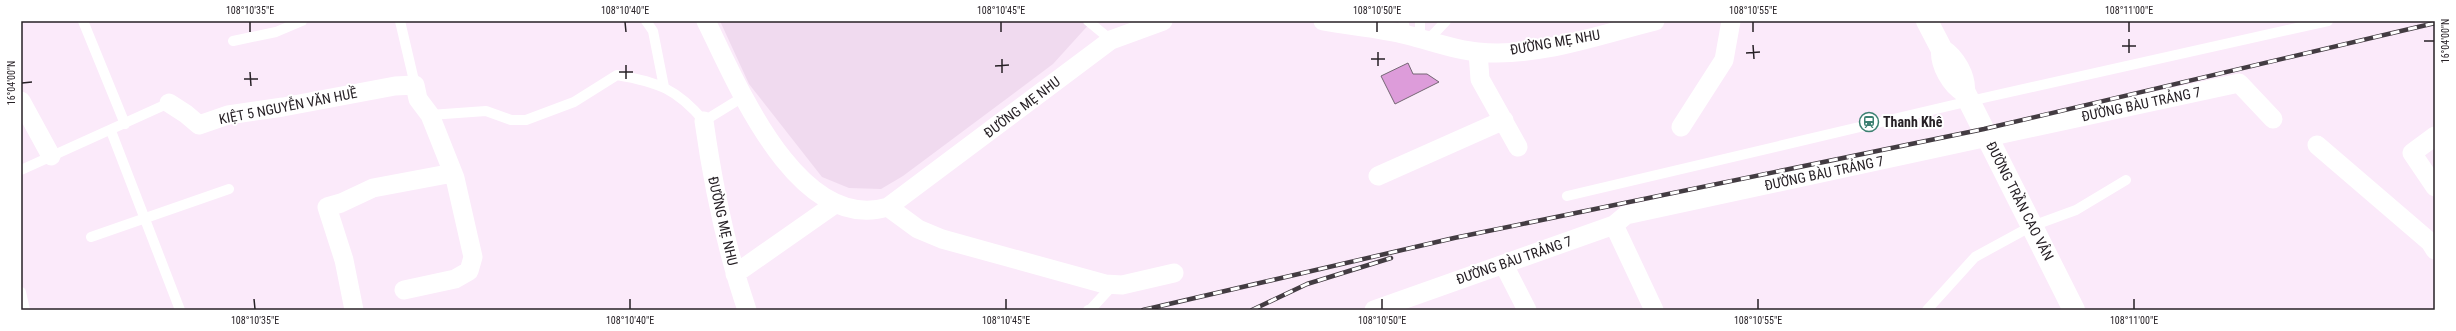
<svg xmlns="http://www.w3.org/2000/svg" width="2456" height="331" font-family="'Roboto Condensed',sans-serif">
  <style>
    .built { fill: #f0daef }
    .building { fill: #dd9cda; stroke: #756774 }
    .lines { fill: none; stroke-linecap: round; stroke-linejoin: round }
    .lane { stroke: #fff; stroke-width: 10 }
    .street { stroke: #fff; stroke-width: 19 }
    .secondary { stroke: #fff; stroke-width: 22 }
    .rail-casing { stroke: #433c42; stroke-width: 4.5 }
    .rail { stroke: #fff; stroke-width: 3; stroke-dasharray: 9; stroke-linecap: butt }
    .ticks { fill: none; stroke: #272126; stroke-width: 1.5 }
    .labels { text-anchor: middle; stroke-width: 4; stroke-linejoin: round; paint-order: stroke }
    .street-label { font-size: 14px; fill: #272126; stroke: #fff }
    .poi-label { font-size: 14px; font-weight: bold; fill: #272126; stroke: #fff; text-anchor: start }
    .neatline { fill: none; stroke: #272126; stroke-width: 1.5 }
    .ticks-label { font-size: 10px; text-anchor: middle; fill: #272126 }
  </style>
  <rect width="100%" height="100%" fill="#fbeafa"/>
  <path class="built" d="M720,21H1092L1053,64L903,176L881,189L849,188L822,177L749,84Z"/>
  <path class="building" d="M1408,63L1413,74H1427L1439,82L1395,104L1381,76Z"/>
  <g class="lines">
    <path class="lane" d="M83,21L125,124
      M400,21L415,85
      M646,21L653,31L664,87
      M1088,21L1111,40
      M1403,21L1407,35
      M1420,40V21
      M233,41L276,32L302,21
      M1426,42L1446,21
      M430,115L486,111L511,120H526L574,102L617,75C658,82 677,89 704,121L743,97
      M111,131L180,310
      M21,170L169,103
      M1567,196L1970,101L2328,21
      M91,237L229,189
      M21,292L25,310
      M1088,310L1091,309L1113,285
      M1927,310L1975,257L2032,226L2076,210L2126,180"/>
    <path class="street" d="M706,21C737,84 798,234 888,207L1111,40L1163,21
      M1323,21C1351,26 1380,28 1407,35C1431,41 1454,50 1478,52C1537,58 1598,35 1655,21
      M1478,52L1480,79L1518,147
      M21,101L51,156
      M169,103L186,114L199,125L228,115L283,107L395,86L415,85L418,99L430,115L455,178L473,257L469,271L455,279L404,290
      M704,121C713,185 726,249 747,310
      M1681,127L1724,60L1731,21
      M2435,136L2412,153L2435,187
      M2317,145L2430,242L2435,250
      M1378,176L1504,120
      M888,207L918,229L942,239L1105,284L1122,285L1174,273
      M1614,225L1654,310
      M1504,265L1527,310
      M735,274L835,204
      M354,310L344,260L327,207L341,203L373,188L453,173
      M1374,310L1614,225L1626,215L2239,83L2273,119"/>
    <path class="secondary" d="M1927,21L1942,50
      M1942,50C1955,58 1965,77 1964,91C1952,84 1941,65 1942,50Z
      M1964,91L2074,310"/>
    <g class="rail-casing">
      <path id="rail" d="M1143,310L1454,238L1984,129L2435,23
        M1252,310L1307,284L1391,258"/>
    </g>
    <use href="#rail" class="rail"/>
  </g>
  <path class="ticks" d="M250,22V32M625,22L626,32M1001,22V32M1377,22V32M1753,22V32M2129,22V32M2129,39V53M2424,41H2434M1753,45L1754,59M2122,46H2136M1378,52V66M1746,53L1760,52M1002,59V73M1371,59H1385M626,65V79M995,66L1009,65M250,72L251,86M619,72H633M244,79H258M22,83L32,82M254,299L255,309M630,299V309M1006,299V309M1382,299V309M1758,299V309M2134,299V309"/>
  <defs>
    <g id="station-ring" transform="scale(1)"><circle r="9.5" fill="#fff" stroke="#3d8072" stroke-width="1.5"/><path d="M-3-6H3Q5-6 5-4V2Q5 4 3 4L4.5 6H3L1.5 4h-3L-3 6H-4.5L-3 4Q-5 4-5 2V-4Q-5-6-3-6ZM-3.5-4v3h7v-3ZM-3.5 1v1.5H-2V1ZM2 1v1.5H3.5V1Z" fill="#3d8072"/></g>
  </defs>
  <g fill-rule="evenodd">
    <use href="#station-ring" x="1869" y="122"/>
  </g>
  <g class="labels">
    <g class="street-label">
      <text transform="translate(1555 42) rotate(-10)" y="5">ĐƯỜNG MẸ NHU</text>
      <text transform="translate(2141 104) rotate(-12)" y="5">ĐƯỜNG BÀU TRẢNG 7</text>
      <text transform="translate(288 106) rotate(-11)" y="5">KIỆT 5 NGUYỄN VĂN HUỀ</text>
      <text transform="translate(1022 107) rotate(-37)" y="5">ĐƯỜNG MẸ NHU</text>
      <text transform="translate(1824 173) rotate(-12)" y="5">ĐƯỜNG BÀU TRẢNG 7</text>
      <text transform="translate(2020 201) rotate(63)" y="5">ĐƯỜNG TRẦN CAO VÂN</text>
      <text transform="translate(723 221) rotate(77)" y="5">ĐƯỜNG MẸ NHU</text>
      <text transform="translate(1514 260) rotate(-19)" y="5">ĐƯỜNG BÀU TRẢNG 7</text>
    </g>
    <g class="poi-label">
      <text x="1883" y="127">Thanh Khê</text>
    </g>
  </g>
  <rect width="2456" height="331" fill="none" stroke="#ffffff" stroke-width="44"/>
  <rect x="22" y="22" width="2412" height="287" class="neatline"/>
  <g class="ticks-label">
    <text x="250" y="14">108°10'35"E</text>
    <text x="625" y="14">108°10'40"E</text>
    <text x="1001" y="14">108°10'45"E</text>
    <text x="1377" y="14">108°10'50"E</text>
    <text x="1753" y="14">108°10'55"E</text>
    <text x="2129" y="14">108°11'00"E</text>
    <text transform="translate(2445 41) rotate(-90)" y="4">16°04'00"N</text>
    <text transform="translate(11 83) rotate(-90)" y="4">16°04'00"N</text>
    <text x="255" y="324">108°10'35"E</text>
    <text x="630" y="324">108°10'40"E</text>
    <text x="1006" y="324">108°10'45"E</text>
    <text x="1382" y="324">108°10'50"E</text>
    <text x="1758" y="324">108°10'55"E</text>
    <text x="2134" y="324">108°11'00"E</text>
  </g>
</svg>
